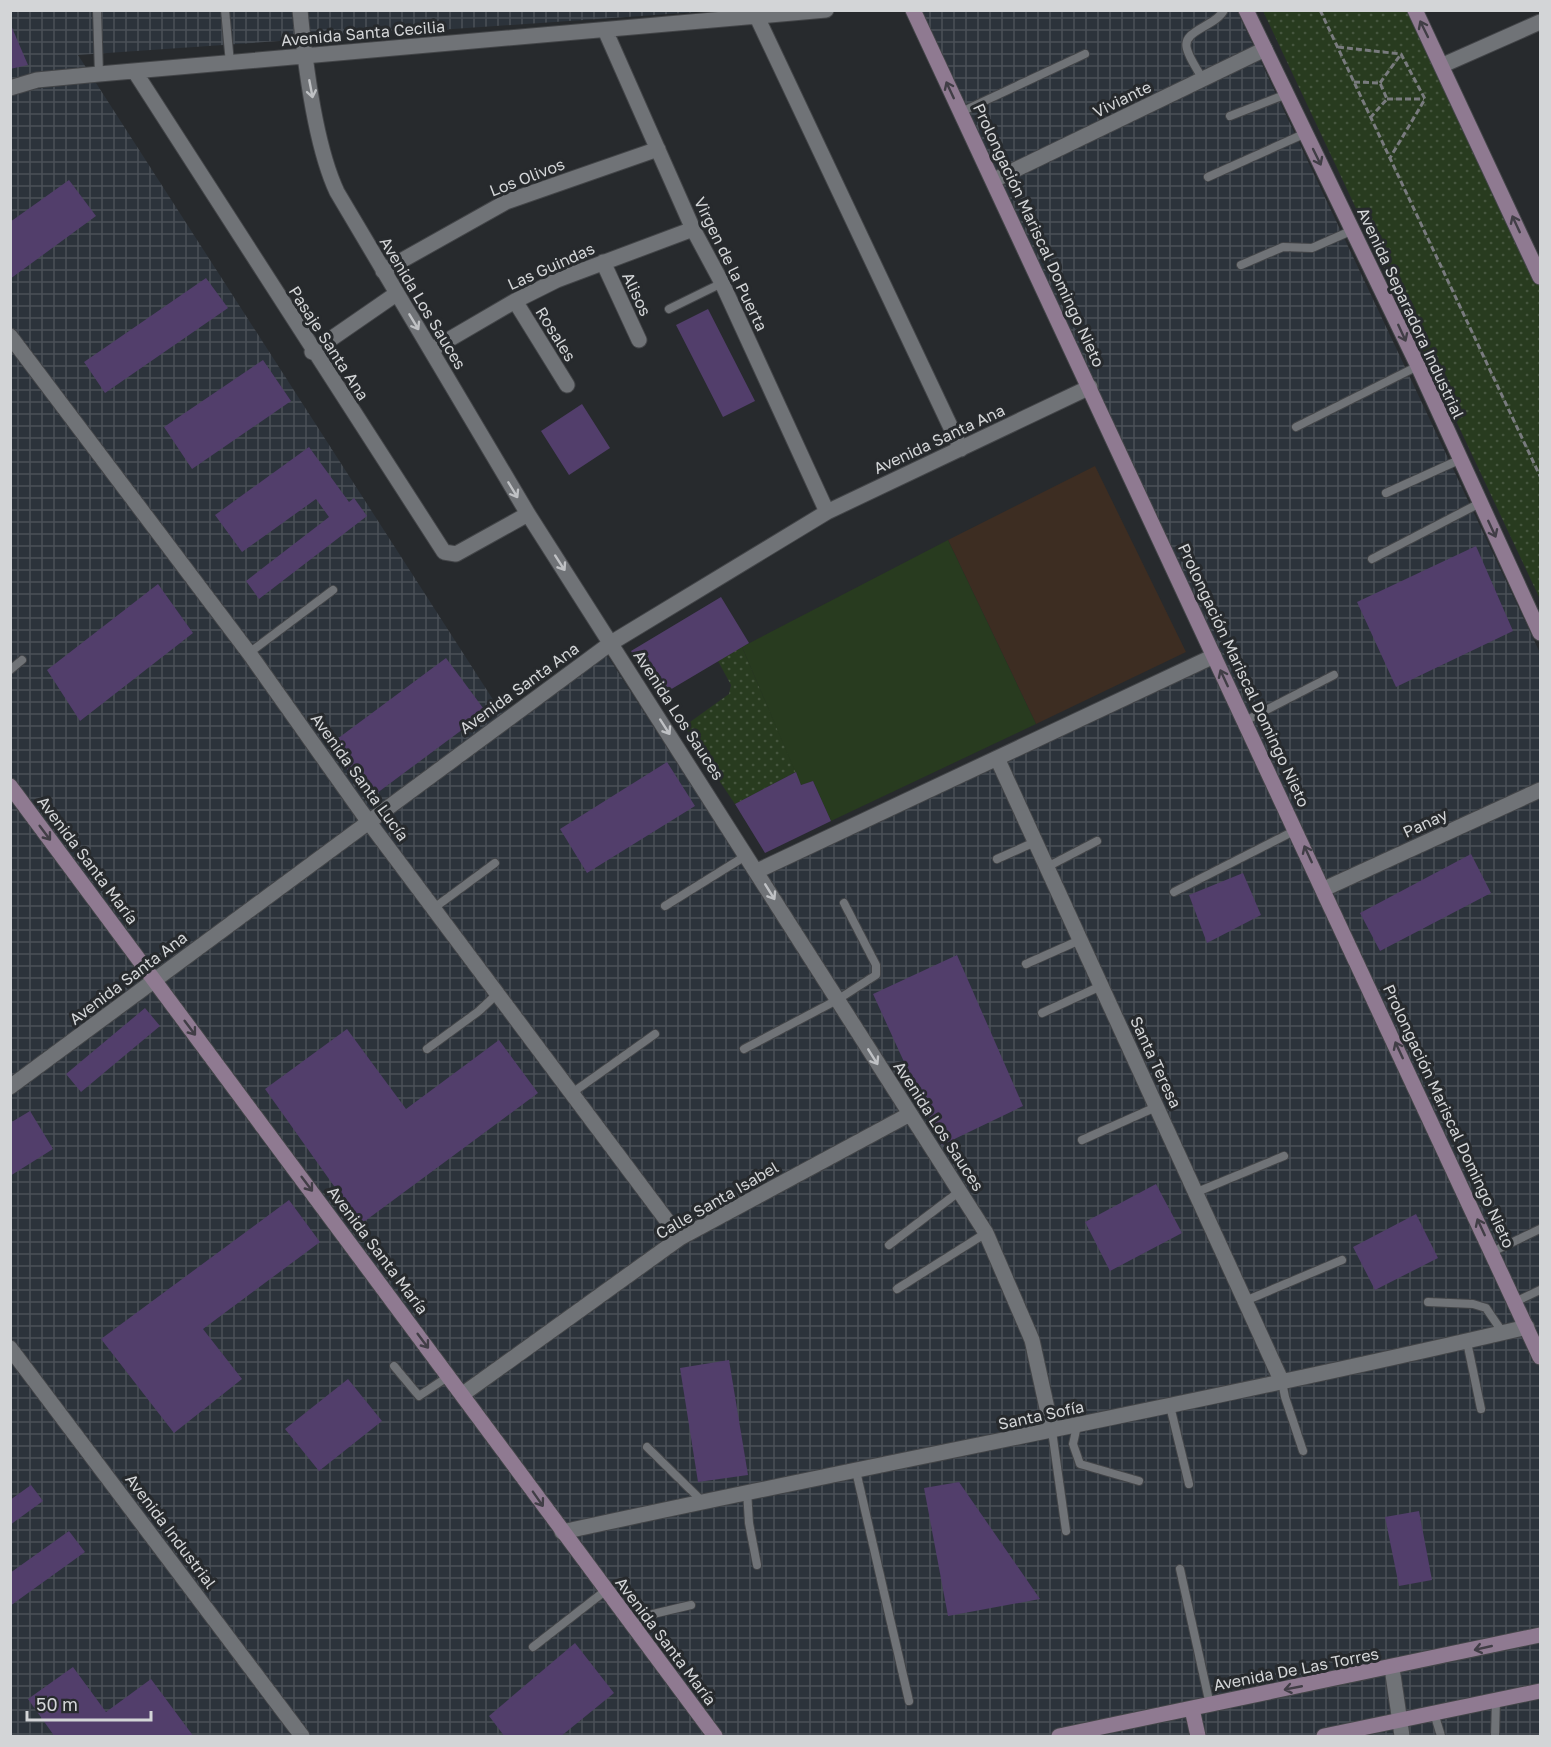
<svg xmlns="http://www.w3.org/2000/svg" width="1551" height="1747" font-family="'Golos Text',sans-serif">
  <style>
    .industrial { fill: url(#industrial-grid) }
    .education { fill: #3d2d22 }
    .park { fill: url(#park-dots) }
    .garden { fill: #283b1f }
    .building { fill: #523e6b }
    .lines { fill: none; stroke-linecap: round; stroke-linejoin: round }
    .lane-casing { stroke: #434548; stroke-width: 10 }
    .street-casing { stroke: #434548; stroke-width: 17 }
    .secondary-casing { stroke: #434548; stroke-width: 17 }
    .path { stroke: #797b7e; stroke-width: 3; stroke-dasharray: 6 3; stroke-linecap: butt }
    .lane { stroke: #707377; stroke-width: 8 }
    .street { stroke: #707377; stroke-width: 15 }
    .secondary { stroke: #8f7a91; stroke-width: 15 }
    .oneway { stroke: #413e46 }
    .oneway2 { stroke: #bfc1c4 }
    .labels { text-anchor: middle; stroke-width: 6; stroke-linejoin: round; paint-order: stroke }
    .street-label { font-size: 16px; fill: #d3d5d7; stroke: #272a2d }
  </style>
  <defs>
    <pattern id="industrial-grid" width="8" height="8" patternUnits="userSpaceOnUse" patternTransform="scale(1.5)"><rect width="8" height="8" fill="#2c333b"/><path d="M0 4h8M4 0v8" fill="none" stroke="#4a5057"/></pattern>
    <pattern id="park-dots" width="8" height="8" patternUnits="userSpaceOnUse" patternTransform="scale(1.5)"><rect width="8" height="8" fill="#283b1f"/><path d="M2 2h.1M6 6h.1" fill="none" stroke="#46563f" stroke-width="1.8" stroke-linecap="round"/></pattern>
  </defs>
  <rect width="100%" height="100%" fill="#272a2d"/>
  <path class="industrial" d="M11,11H712L78,55L501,712L607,655L745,868L777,869L1201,669L1210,646L920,11H1237L1540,653V1736H11Z"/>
  <path class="education" d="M1095,466L1186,652L1036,724L948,540Z"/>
  <path class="park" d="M1263,11H1407L1540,286V599Z
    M742,647L796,772L735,804L683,727L729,694L731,685L718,661Z"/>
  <path class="garden" d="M948,540L1036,724L831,821L813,781L801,785L742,647Z"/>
  <path class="building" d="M10,23L28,65L10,69Z
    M69,180L96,216L10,279V222Z
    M206,278L228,308L105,393L84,362Z
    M708,309L755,401L723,417L676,325Z
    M263,360L291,401L192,469L164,427Z
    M582,404L610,448L569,475L541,431Z
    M309,447L349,502L354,498L367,516L259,599L246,581L329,517L316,499L242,552L215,515Z
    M1476,546L1513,631L1396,687L1357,602Z
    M158,584L193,633L80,721L47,670Z
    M721,597L749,643L658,697L631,651Z
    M446,658L486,712L369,799L329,745Z
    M667,762L695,806L587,873L560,829Z
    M796,772L801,785L813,781L831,821L765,853L735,804Z
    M1471,854L1491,893L1380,951L1360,913Z
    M1243,873L1261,915L1207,943L1189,895Z
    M957,955L1023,1106L942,1145L873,994Z
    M145,1008L160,1026L81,1092L66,1074Z
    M347,1029L406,1109L499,1040L538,1093L361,1224L265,1089Z
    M30,1111L53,1149L10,1176V1123Z
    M1156,1184L1182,1233L1110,1271L1085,1222Z
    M289,1200L320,1242L203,1329L242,1379L174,1433L101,1339Z
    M1416,1214L1438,1258L1375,1290L1353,1247Z
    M729,1360L748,1475L698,1482L680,1368Z
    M348,1379L382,1421L319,1471L285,1429Z
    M959,1482L1040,1599L948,1616L924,1488Z
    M31,1485L43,1501L10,1525V1500Z
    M1419,1511L1432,1580L1399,1586L1385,1517Z
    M69,1531L85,1552L10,1606V1573Z
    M575,1643L614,1693L560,1737H505L489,1716Z
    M73,1667L106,1712L151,1679L194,1737H55L28,1699Z"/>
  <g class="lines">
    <g class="lane-casing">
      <path id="lane" d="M97,10L99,74
        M225,10L230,63
        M1203,80C1198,70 1190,60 1187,49C1181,30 1217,26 1224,10
        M961,112L1085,54
        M1230,116L1287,94
        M1208,177L1306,133
        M1241,265L1283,247L1312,248L1353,230
        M669,309L722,283
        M1296,427L1418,366
        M1386,493L1459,460
        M1372,559L1480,503
        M249,653L333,590
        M10,670L22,660
        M1245,721L1334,675
        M997,859L1035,842
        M1047,867L1097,841
        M1174,892L1296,830
        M665,906L747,855
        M434,908L495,863
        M1026,964L1080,940
        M1042,1013L1101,986
        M427,1049L479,1011L497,994
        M744,1049L837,1000L876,975V965L844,903
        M572,1093L655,1034
        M1082,1140L1156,1107
        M1197,1192L1284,1156
        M889,1245L960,1191
        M1492,1252L1540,1229
        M897,1289L986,1233
        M1245,1301L1342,1260
        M1428,1302L1473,1304L1486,1308L1503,1333
        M1515,1302L1540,1290
        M1467,1342L1481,1409
        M394,1366L419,1396L449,1376
        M1282,1382L1285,1397L1303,1451
        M1170,1406L1189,1484
        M1077,1426L1073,1444L1080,1464L1139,1481
        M1052,1431L1066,1531
        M647,1447L703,1502
        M856,1471L909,1701
        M747,1491L749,1523L757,1565
        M1180,1569L1210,1705
        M632,1627L653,1614L691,1605
        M533,1647L605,1591
        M1434,1713L1441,1736
        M1495,1736L1496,1700"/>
    </g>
    <g class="street-casing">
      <path id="street" d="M300,10C305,63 315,145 337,192L528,514L986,1233L1032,1340L1052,1431
        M757,17L961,449
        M605,30L693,229L722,283L827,512
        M1443,65L1540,22
        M135,72L444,552L456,554L528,514
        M10,88L37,80L99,74L826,10
        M994,180L1265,49
        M603,262L639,340
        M383,271L506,202L658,149
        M515,301L567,385
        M10,336L249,653L368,821L680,1238
        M431,350L515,301L557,280L693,229
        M312,352L396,294
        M997,758L1282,1382
        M757,871L1214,656
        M1324,889L1540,790
        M10,1087L611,643L827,512L1090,387
        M10,1348L302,1736
        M463,1394L680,1238L910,1114
        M562,1532C883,1462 1206,1402 1527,1327
        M1392,1668L1402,1736"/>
    </g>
    <g class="secondary-casing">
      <path id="secondary" d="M913,10L1540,1357
        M1246,10L1418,366L1540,633
        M1415,10L1540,277
        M10,786L715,1736
        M1192,1709L1198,1736
        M1059,1736L1540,1635
        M1324,1736L1540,1691"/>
    </g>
    <path class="path" d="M1320,10L1540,476
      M1338,47L1401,54L1425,99L1390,158
      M1354,82L1380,83L1387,99L1371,117
      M1380,83L1401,54
      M1387,99H1424"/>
    <use href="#lane" class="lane"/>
    <use href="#street" class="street"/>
    <use href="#secondary" class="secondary"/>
  </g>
  <defs><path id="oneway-shaft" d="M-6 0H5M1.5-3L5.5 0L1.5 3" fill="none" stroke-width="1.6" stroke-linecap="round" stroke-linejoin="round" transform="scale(1.5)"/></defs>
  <g class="oneway">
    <use href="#oneway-shaft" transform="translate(1424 29) rotate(-116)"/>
    <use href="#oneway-shaft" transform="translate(950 90) rotate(-115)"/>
    <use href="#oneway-shaft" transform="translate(1317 157) rotate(64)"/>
    <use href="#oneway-shaft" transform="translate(1516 224) rotate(-115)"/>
    <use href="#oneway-shaft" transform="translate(1402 333) rotate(65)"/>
    <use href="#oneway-shaft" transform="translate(1492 529) rotate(65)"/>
    <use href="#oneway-shaft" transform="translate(1224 678) rotate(-115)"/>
    <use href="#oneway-shaft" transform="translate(45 833) rotate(53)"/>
    <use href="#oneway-shaft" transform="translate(1308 854) rotate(-115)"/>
    <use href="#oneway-shaft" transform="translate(190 1028) rotate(53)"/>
    <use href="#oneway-shaft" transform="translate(1399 1050) rotate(-115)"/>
    <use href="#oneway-shaft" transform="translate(307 1184) rotate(53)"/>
    <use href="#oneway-shaft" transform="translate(1481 1227) rotate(-115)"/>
    <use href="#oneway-shaft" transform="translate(423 1341) rotate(53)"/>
    <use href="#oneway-shaft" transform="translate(538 1499) rotate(55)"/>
    <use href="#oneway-shaft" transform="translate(1483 1648) rotate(167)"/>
    <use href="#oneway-shaft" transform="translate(1293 1688) rotate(169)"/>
  </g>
  <g class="oneway2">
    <use href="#oneway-shaft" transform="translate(311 89) rotate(79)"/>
    <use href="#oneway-shaft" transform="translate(414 322) rotate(59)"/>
    <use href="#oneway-shaft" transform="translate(513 490) rotate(59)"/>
    <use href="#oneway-shaft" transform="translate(560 563) rotate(57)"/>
    <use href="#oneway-shaft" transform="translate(665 727) rotate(57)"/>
    <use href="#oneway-shaft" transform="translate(770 892) rotate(58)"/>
    <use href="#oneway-shaft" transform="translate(873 1057) rotate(58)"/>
  </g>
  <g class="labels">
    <g class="street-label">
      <text transform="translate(363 33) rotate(-5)" y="6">Avenida Santa Cecilia</text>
      <text transform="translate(1122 99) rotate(-26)" y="6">Viviante</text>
      <text transform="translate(527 177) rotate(-21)" y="6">Los Olivos</text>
      <text transform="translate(1039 235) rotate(65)" y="6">Prolongación Mariscal Domingo Nieto</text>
      <text transform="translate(731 264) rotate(64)" y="6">Virgen de la Puerta</text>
      <text transform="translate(551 266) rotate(-24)" y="6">Las Guindas</text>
      <text transform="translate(637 294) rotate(65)" y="6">Alisos</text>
      <text transform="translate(423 303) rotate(59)" y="6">Avenida Los Sauces</text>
      <text transform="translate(1411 313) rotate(65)" y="6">Avenida Separadora Industrial</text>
      <text transform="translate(556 334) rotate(58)" y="6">Rosales</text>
      <text transform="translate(329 343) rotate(57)" y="6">Pasaje Santa Ana</text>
      <text transform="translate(939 439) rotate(-25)" y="6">Avenida Santa Ana</text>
      <text transform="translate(1244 675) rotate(65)" y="6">Prolongación Mariscal Domingo Nieto</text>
      <text transform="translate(519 688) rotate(-36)" y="6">Avenida Santa Ana</text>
      <text transform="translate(679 715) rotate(57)" y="6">Avenida Los Sauces</text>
      <text transform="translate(360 777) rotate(54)" y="6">Avenida Santa Lucía</text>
      <text transform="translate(1425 823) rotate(-25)" y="6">Panay</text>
      <text transform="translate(88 860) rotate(53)" y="6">Avenida Santa María</text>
      <text transform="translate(128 978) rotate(-37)" y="6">Avenida Santa Ana</text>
      <text transform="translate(1156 1062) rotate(65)" y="6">Santa Teresa</text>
      <text transform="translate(1449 1116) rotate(65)" y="6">Prolongación Mariscal Domingo Nieto</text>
      <text transform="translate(939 1126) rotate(57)" y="6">Avenida Los Sauces</text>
      <text transform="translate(717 1200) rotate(-30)" y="6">Calle Santa Isabel</text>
      <text transform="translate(378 1250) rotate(53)" y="6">Avenida Santa María</text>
      <text transform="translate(1041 1415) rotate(-12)" y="6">Santa Sofía</text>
      <text transform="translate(171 1531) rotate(53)" y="6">Avenida Industrial</text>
      <text transform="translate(666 1641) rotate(53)" y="6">Avenida Santa María</text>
      <text transform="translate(1296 1669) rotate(-11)" y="6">Avenida De Las Torres</text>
    </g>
  </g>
  <rect width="1551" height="1747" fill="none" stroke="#d3d5d7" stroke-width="24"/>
  <path d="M27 1711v9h124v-9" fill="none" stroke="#d3d5d7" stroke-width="3"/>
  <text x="36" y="1711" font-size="18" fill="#d3d5d7" stroke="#272a2d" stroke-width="4.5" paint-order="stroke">50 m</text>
</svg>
